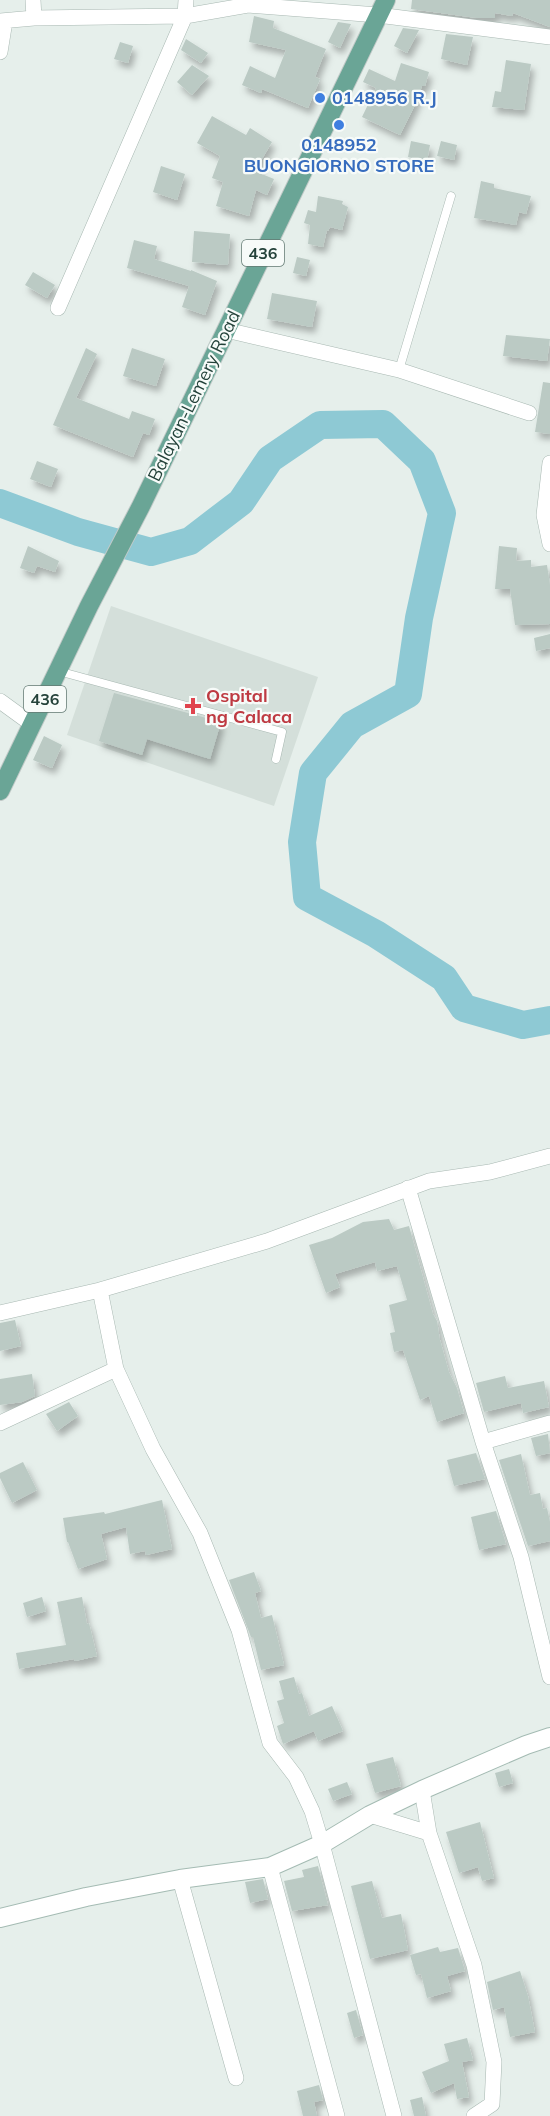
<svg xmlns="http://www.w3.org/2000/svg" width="550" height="2116" font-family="Mulish,sans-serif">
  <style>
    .built { fill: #d4dfda }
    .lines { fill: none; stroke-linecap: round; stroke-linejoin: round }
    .river { stroke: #8ec9d4; stroke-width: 28 }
    .building { fill: #bbcac4; filter: url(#shadow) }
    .lane-casing { stroke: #a8b8b2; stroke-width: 9 }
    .street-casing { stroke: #a8b8b2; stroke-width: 16 }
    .secondary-casing { stroke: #a4bbb3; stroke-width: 20 }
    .primary-casing { stroke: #c2cac8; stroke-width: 20 }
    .lane { stroke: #fff; stroke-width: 8 }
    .street { stroke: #fff; stroke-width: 15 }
    .secondary { stroke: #fff; stroke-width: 18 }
    .primary { stroke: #6aa596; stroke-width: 18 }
    .shop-dot { fill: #3f7fe0; stroke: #f7fbf9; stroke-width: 2 }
    .health-dot { fill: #e0444e; stroke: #f7fbf9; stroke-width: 2 }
    .labels { text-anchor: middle; stroke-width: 4.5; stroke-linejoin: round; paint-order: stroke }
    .shield { fill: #f7fbf9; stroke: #637a73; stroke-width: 1.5 }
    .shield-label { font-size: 16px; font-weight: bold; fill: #24423a }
    .shop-label { font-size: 18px; font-weight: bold; fill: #366cbe; stroke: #f7fbf9; text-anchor: start }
    .street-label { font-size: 18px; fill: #24423a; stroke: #f7fbf9 }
    .health-label { font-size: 18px; font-weight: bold; fill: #be3a42; stroke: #f7fbf9; text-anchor: start }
  </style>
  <defs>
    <filter id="shadow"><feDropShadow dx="3.5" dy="6" stdDeviation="3" flood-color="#0004"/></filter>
  </defs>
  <rect width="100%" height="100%" fill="#e6efeb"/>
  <path class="built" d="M111,606L318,677L274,806L67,735Z"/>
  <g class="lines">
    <path class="river" d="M0,503L78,532L151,552L190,541L241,502L270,459L320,425L383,424L422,461L442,513L419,618L408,694L352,725L313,773L302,842L307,897L376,934L444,978L464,1008L523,1025L550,1020"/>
  </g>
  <path class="building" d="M412,0H550V27L513,13L512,16L495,13V18H477L411,9Z
    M254,16L274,21L273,28L326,49L315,77L320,79L308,108L262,89L261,93L242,85L250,66L275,78L286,50L249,42Z
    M338,22L351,24L340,48L328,42Z
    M403,28L419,30L407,53L394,46Z
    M446,34L473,37L467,65L441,59Z
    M186,39L208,53L201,63L181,50Z
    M120,42L133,46L128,63L114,59Z
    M506,60L531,64L524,110L492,107L495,91L501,92Z
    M401,63L429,72L425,86H422L415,105L400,135L362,117L376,88L363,82L369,69L395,81Z
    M192,65L209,76L192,95L177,82Z
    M212,116L246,135L250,128L272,142L262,159L257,172L274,179L267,195L256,190L249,216L216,206L223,182L212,178L220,156L197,143Z
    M411,141L430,145L427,161L408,157Z
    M441,141L457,145L454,160L437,156Z
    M161,166L185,174L177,200L153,192Z
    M481,181L494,184V188L531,196L526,214L519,212L516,225L474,218Z
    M318,196L343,201L342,204L348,207L342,230L330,227L328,231L327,230L323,247L308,244L310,225L304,223L308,210L316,212Z
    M194,231L230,234L228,265L192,262Z
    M134,240L157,246L154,259L191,271V270L217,281L205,315L182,307L189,286L127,268Z
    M297,257L310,260L306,276L293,273Z
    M33,272L55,285L47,298L25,285Z
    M272,293L317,301L312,327L267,319Z
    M506,335L550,339L547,361L503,356Z
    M86,348L97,354L76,398L129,419L132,411L155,419L149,435L143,433L133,457L53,425Z
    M132,348L165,359L156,386L123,376Z
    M543,382L550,383V434L535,432Z
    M37,461L58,469L51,487L30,479Z
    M28,546L59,561L55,572L37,566L34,573L20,568Z
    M499,546L517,548L516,561L531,560V567L547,565L550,585V624L515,625L510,589H495Z
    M550,634V648L536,651L534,638Z
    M114,693L221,722L210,759L147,739L142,755L99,741Z
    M44,736L62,745L52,768L33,760Z
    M389,1219L394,1230L409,1226L433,1314L437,1321L440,1340L449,1372L457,1388L464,1413L437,1422L429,1396L420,1400L403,1350L394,1352L390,1333L395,1332L389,1305L407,1300L397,1266L377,1271L375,1262L335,1274L340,1287L326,1293L309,1245L332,1238L363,1222Z
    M15,1320L21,1346L0,1351V1323Z
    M32,1374L35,1396L22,1402L0,1405V1379Z
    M505,1376L508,1388L544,1381L549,1407L523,1413L521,1403L484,1412L476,1383Z
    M69,1402L78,1416L57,1431L46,1414Z
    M548,1434L550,1453L536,1456L531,1438Z
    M476,1453L485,1479L454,1486L447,1460Z
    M521,1454L530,1495L540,1493L543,1509L547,1508L550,1522V1541L528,1546L499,1460Z
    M23,1462L37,1490L12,1503L0,1478V1473Z
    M162,1500L172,1549L146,1555L145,1551L130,1554L126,1527L101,1534L107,1559L78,1569L68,1542H67L63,1518L104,1512L105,1514Z
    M496,1511L506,1544L479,1550L471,1517Z
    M254,1572L261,1591L255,1593L261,1618L272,1615L284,1665L261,1670L253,1637H251L229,1580Z
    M42,1597L46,1611L27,1617L23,1603Z
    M82,1597L87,1624L89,1623L97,1656L75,1661L74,1659L19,1669L16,1653L66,1645L57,1602Z
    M294,1677L299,1694L302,1693L309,1716L332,1706L343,1731L318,1741L314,1731L283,1744L277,1726L284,1723L277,1701L284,1699L279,1681Z
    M393,1757L401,1786L375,1793L366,1764Z
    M509,1769L513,1783L499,1787L495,1773Z
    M347,1782L352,1794L333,1801L328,1789Z
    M480,1822L494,1878L482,1881L478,1867L459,1873L446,1832Z
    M318,1866L328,1905L292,1911L284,1881L304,1877L302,1870Z
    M263,1879L268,1899L250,1903L245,1882Z
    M372,1881L382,1918L401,1914L408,1950L370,1959L351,1886Z
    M438,1947L440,1952L458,1948L465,1971L447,1976L451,1991L427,1998L421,1974L416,1975L410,1955Z
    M520,1971L528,1996L535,2032L510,2037L504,2007L493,2010L487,1982Z
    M356,2010L363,2035L354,2038L347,2013Z
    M467,2038L473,2060L462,2062L469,2097L457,2099L454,2083L431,2093L422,2072L449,2061L444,2044Z
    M319,2085L323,2100L314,2102L317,2116H303L297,2091Z
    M422,2097L426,2116H414L410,2100Z"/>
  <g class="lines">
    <g class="lane-casing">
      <path id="lane" d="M399,370L451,196
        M58,671L282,732L276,759"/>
    </g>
    <g class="street-casing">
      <path id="street" d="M33,0L34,18
        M0,21L34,18L185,16L248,5L378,15L550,37
        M0,52L5,21
        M58,308L185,16L186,0
        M226,330L399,370L529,413
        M550,463L544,515L550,544
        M0,701L33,725
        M408,1188L483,1442L521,1557L550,1677
        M100,1290L116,1369L153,1449L200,1533L239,1630L270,1743L296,1777L312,1811L322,1844L394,2116
        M0,1313L100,1290L267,1241L429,1181L490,1172L550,1156
        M0,1423L116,1369
        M483,1442L550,1423
        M422,1790L429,1833L474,1965L494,2062L492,2104L474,2116
        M370,1815L429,1833
        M270,1867L337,2116
        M180,1879L236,2078"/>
    </g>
    <g class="secondary-casing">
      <path id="secondary" d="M0,1918L86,1897L180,1879L270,1867L322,1844L370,1815L422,1790L526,1745L550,1737"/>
    </g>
    <g class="primary-casing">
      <path id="primary" d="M0,791L89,606L141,506L386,0"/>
    </g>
    <use href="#lane" class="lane"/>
    <use href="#street" class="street"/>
    <use href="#secondary" class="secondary"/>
    <use href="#primary" class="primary"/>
  </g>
  <g class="shop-dot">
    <circle cx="320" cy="98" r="6"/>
    <circle cx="339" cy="125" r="6"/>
  </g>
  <path class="health-dot" d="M190 697h6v6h6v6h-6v6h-6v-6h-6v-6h6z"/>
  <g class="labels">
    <g class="shield">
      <rect x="242" y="240" width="42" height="26" rx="4.5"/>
      <rect x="24" y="686" width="42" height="26" rx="4.5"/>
    </g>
    <g class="shield-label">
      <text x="263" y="259">436</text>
      <text x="45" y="705">436</text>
    </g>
    <g class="shop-label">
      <text x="332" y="104">0148956 R.J</text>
      <text x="339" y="151" text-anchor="middle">0148952<tspan x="339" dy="21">BUONGIORNO STORE</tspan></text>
    </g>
    <g class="street-label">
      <text transform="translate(194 396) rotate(-64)" y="6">Balayan-Lemery Road</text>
    </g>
    <g class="health-label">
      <text x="206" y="702">Ospital<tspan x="206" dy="21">ng Calaca</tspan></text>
    </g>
  </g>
</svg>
